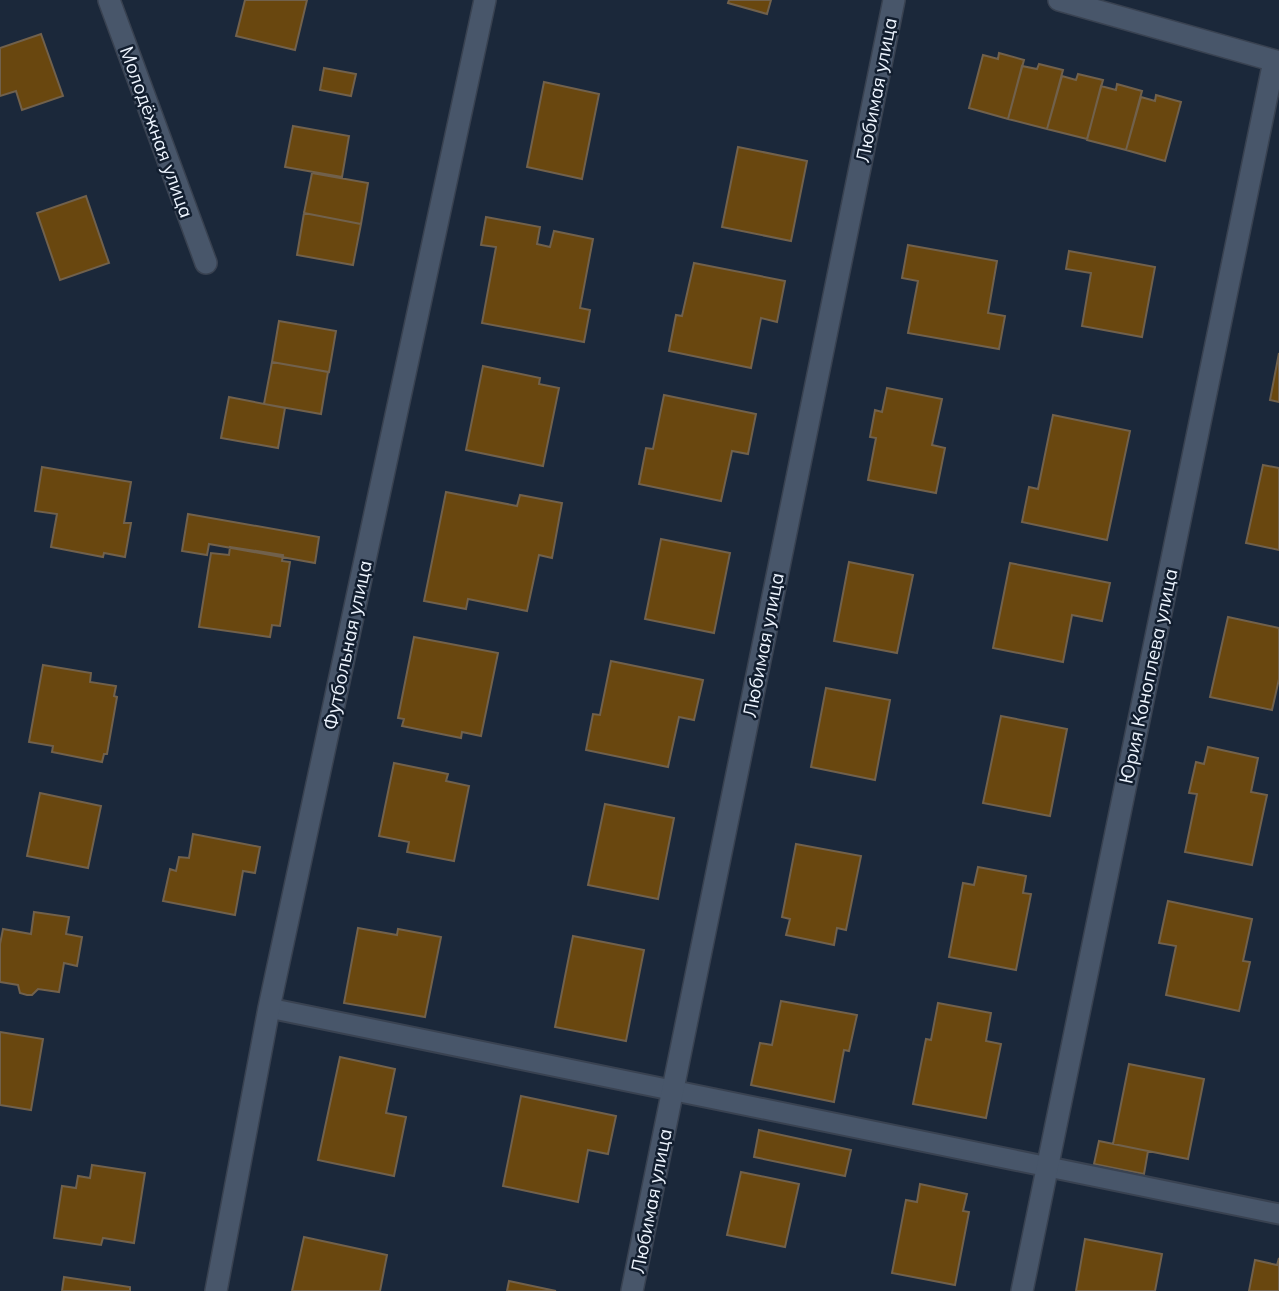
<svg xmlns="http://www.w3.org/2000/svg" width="1279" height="1291" font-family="Mulish,sans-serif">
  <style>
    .building { fill: #69470f; stroke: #71614c; stroke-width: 2 }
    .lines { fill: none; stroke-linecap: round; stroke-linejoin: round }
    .service-casing { stroke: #394251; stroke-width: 23 }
    .minor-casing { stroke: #394251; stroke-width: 24 }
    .service { stroke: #48566a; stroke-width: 19 }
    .minor { stroke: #48566a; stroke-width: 21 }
    .labels { text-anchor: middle; stroke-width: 5; stroke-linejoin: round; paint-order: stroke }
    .street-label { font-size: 19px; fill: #edf4fe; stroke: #121e2f }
  </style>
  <rect width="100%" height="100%" fill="#1b283a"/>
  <path class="building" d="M245,0H307L295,50L236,36Z
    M729,0H771L767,14L728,3Z
    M41,34L63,96L22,110L16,91L0,96V48Z
    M999,53L1024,60L1008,119L969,108L983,55L998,59Z
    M1039,64L1063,70L1047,129L1008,119L1022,66L1037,69Z
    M324,68L356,74L351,96L320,90Z
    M1078,74L1103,80L1087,139L1047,129L1062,76L1076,80Z
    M544,82L599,94L582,179L527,167Z
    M1117,84L1142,91L1126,150L1087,140L1101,86L1116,90Z
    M1156,95L1181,102L1165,161L1126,150L1141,97L1155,101Z
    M293,126L349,136L342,177L285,167Z
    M738,147L807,161L791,241L722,227Z
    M312,173L368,183L361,224L304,213Z
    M86,196L109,263L60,280L37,213Z
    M304,213L361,224L353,265L297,255Z
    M486,217L540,227L537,244L550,247L554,231L593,239L580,308L590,310L584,342L482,323L496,247L481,245Z
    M908,245L997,261L988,313L1005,316L999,349L908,333L918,281L902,278Z
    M1069,251L1155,267L1142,337L1082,326L1091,273L1066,269Z
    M694,263L785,281L777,322L761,318L751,368L669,351L676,315L682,316Z
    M279,321L336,331L329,372L272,362Z
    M1279,353V402L1270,400Z
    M272,362L328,372L321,414L264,404Z
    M483,366L540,378L539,384L559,388L543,466L466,450Z
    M887,388L942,399L932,445L945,448L936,493L868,480L876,438L870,437L875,410L882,412Z
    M664,395L756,414L748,454L732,451L721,501L639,484L646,448L653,449Z
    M229,397L285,408L278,448L221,438Z
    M1053,415L1130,431L1107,540L1022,522L1029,487L1038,489Z
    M1263,465L1279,468V550L1246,543Z
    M42,467L131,482L124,523H131L125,557L104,553L103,557L51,547L57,514L35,511Z
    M446,492L517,506L520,495L562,503L552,558L539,555L527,611L468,599L466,609L424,601Z
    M188,514L319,537L315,563L209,544L207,555L182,551Z
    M661,539L730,553L714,633L645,619Z
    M230,547L283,555L282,561L290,562L280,626L272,625L270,637L199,627L211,553L229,555Z
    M849,562L913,575L897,653L834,641Z
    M1010,563L1110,583L1102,621L1072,615L1063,662L993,648Z
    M1228,617L1279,628V679L1272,710L1210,697Z
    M414,637L498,653L481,736L462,732L461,738L402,726L404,719L398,718Z
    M611,661L703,680L694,720L679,717L668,767L586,750L593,714L600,715Z
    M43,665L91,673L90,682L116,686L114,696L117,697L107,754H104L102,762L52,752L53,746L29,742Z
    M826,688L890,700L875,780L811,767Z
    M1001,716L1067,729L1050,816L983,803Z
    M1208,747L1258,758L1251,792L1267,795L1252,865L1185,852L1197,794L1189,793L1196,762L1204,764Z
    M394,763L448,774L446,781L469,786L454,861L407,852L409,842L379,836Z
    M40,793L101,806L88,868L27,856Z
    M605,804L674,818L658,899L588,885Z
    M193,834L260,847L255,873L243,871L235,915L163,901L170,869L176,871L179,857L189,858Z
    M796,844L861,856L846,930L837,928L834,945L786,935L790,919L782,917Z
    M978,867L1026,876L1023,893L1031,894L1016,970L949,957L963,883L974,885Z
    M1168,901L1252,919L1243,961L1250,962L1239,1011L1166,995L1176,946L1159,943Z
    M34,912L69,917L66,934L82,937L77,966L64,963L59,992L38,989L32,995H27L20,993L18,985L0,982V944L3,929L31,934Z
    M358,928L397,935L398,929L441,937L425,1017L344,1003Z
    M573,936L644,950L626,1041L555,1027Z
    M781,1001L857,1015L849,1051L844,1050L834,1102L751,1085L760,1043L772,1045Z
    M938,1003L991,1013L986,1041L1001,1044L986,1118L913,1104L926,1039L931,1040Z
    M0,1032L43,1039L31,1110L0,1105Z
    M340,1057L395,1069L386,1113L406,1117L394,1176L318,1160Z
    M1129,1064L1204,1079L1188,1159L1113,1144Z
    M521,1096L616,1116L608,1154L588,1150L578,1202L503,1186Z
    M759,1130L851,1150L845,1176L754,1157Z
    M1099,1141L1148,1151L1144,1174L1094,1164Z
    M92,1165L145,1173L134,1243L103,1238L101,1245L54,1238L62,1186L76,1188L78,1176L90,1178Z
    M741,1172L799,1184L785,1247L727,1235Z
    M920,1184L967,1194L963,1211L969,1212L955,1285L892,1273L906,1200L917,1202Z
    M304,1237L387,1255L380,1291H292Z
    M1085,1239L1162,1254L1155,1291H1076Z
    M1279,1258V1291H1249L1255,1260L1277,1265Z
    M64,1277L130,1287V1291H62Z
    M509,1281L556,1291H507Z"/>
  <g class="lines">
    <g class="service-casing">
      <path id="service" d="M269,1008L1279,1214"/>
    </g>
    <g class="minor-casing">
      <path id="minor" d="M109,0L206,263
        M1059,0L1279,62
        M216,1291L269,1008L485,0
        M632,1291L894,0
        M1022,1291L1274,61"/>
    </g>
    <use href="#service" class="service"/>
    <use href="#minor" class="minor"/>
  </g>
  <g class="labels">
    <g class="street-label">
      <text transform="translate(876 90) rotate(-79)" y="7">Любимая улица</text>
      <text transform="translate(157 132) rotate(70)" y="7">Молодёжная улица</text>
      <text transform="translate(347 645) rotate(-78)" y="7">Футбольная улица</text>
      <text transform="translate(763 645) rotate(-79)" y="7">Любимая улица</text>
      <text transform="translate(1148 676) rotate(-78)" y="7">Юрия Коноплева улица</text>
      <text transform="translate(651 1201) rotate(-79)" y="7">Любимая улица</text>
    </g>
  </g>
</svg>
